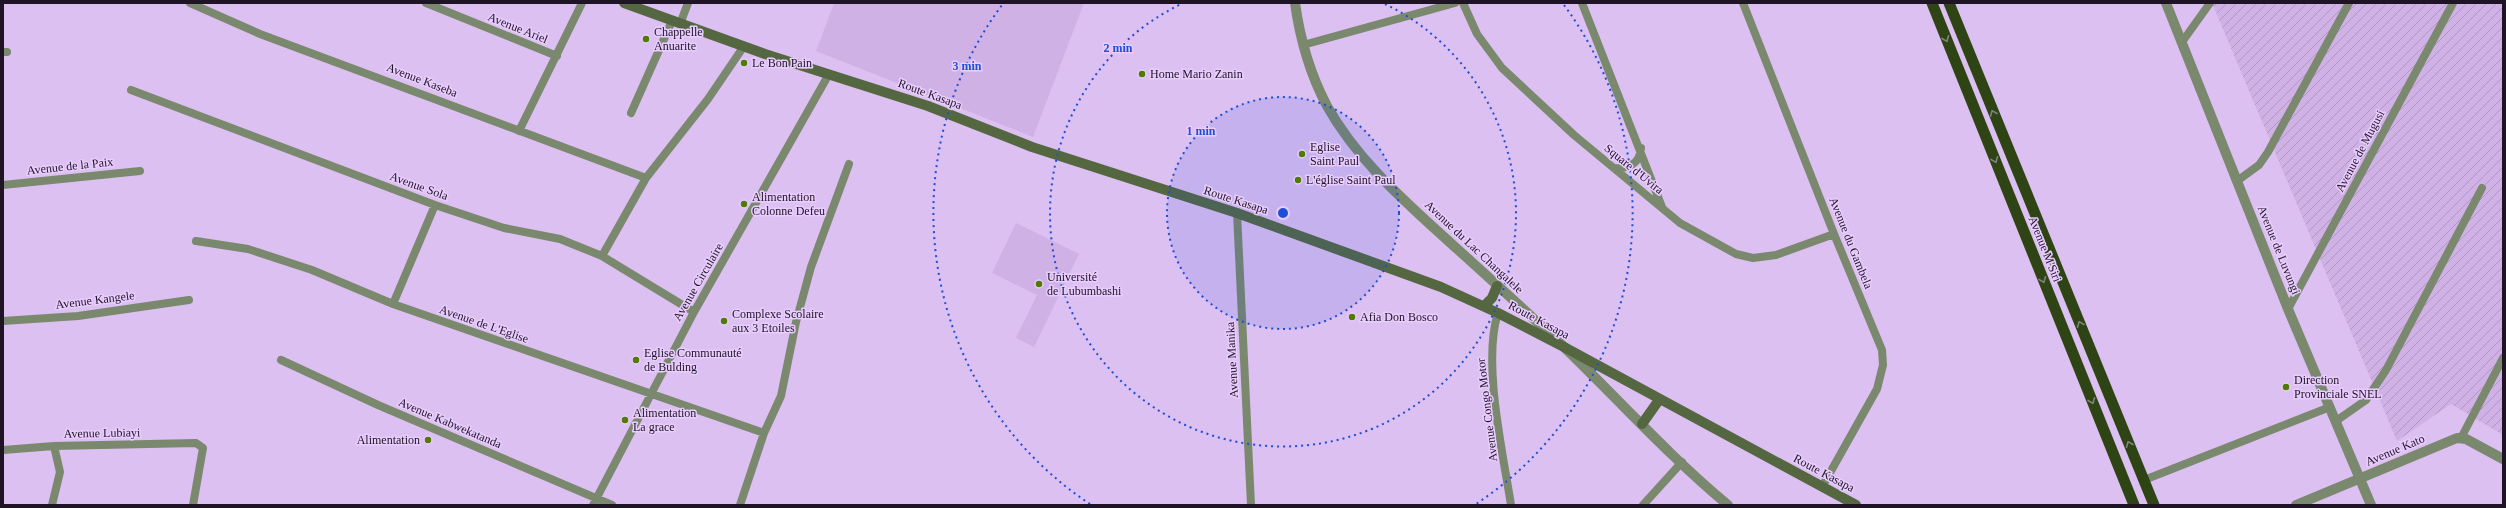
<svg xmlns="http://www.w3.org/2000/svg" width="2506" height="508" font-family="Georgia,serif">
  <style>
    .built { fill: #d0b1e6 }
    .industrial { fill: url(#industrial-furrows) }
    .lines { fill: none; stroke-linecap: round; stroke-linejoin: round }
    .minor { stroke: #7a886e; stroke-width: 8 }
    .tertiary { stroke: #7a886e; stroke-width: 10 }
    .secondary { stroke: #546741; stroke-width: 10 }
    .trunk { stroke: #2e4415; stroke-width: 11 }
    .oneway { stroke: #82827e }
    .ring { fill: none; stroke: #1d4ed8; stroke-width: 2; stroke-dasharray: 2 4 }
    .poi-dot { fill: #4e7b00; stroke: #e9cdfe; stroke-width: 1.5 }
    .labels { text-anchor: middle; stroke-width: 3; stroke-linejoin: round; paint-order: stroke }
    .street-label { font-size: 12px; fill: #1e1425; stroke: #e9cdfe }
    .poi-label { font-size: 12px; fill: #1e1425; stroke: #e9cdfe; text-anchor: start }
    .centre { fill: #1d4ed8; stroke: #e9cdfe; stroke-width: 2 }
    .ring-label { font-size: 12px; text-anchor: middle; font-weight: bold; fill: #1d4ed8; stroke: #e9cdfe; stroke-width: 3; stroke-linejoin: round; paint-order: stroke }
  </style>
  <defs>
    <pattern id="industrial-furrows" width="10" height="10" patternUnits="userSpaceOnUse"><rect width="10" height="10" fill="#d0b1e6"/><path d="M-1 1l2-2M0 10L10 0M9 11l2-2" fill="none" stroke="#b297c5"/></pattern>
  </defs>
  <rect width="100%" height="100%" fill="#dbc0f1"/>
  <path class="built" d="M834,3H1084L1033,137L816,51Z
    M1016,223L1079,254L1034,347L1016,338L1037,295L992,273Z"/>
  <path class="industrial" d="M2212,3H2503V435L2451,404L2397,441Z"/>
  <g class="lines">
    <path class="minor" d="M190,3L260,34L646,178
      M426,3L557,56
      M1463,3L1477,34L1502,68L1574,135L1680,223L1736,254L1753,258L1776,255L1834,234
      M1582,3L1662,207
      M1743,3L1834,234L1882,350L1883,365L1877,389L1822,487
      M680,24L688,3
      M2182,42L2210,3
      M1303,45L1455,3
      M3,52H7
      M131,90L435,205L504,228L560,239L602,256L694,312
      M631,113L672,21
      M519,131L582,3
      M1614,168C1628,169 1640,164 1641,148
      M2237,181L2259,165L2268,152L2349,3
      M3,185L140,171
      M1237,213L1251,505
      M196,241L248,249L312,270L393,304L764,433
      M602,256L646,178L708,99L744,46
      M393,304L435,205
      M2288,309L2453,3
      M1498,313C1482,362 1503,453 1511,505
      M3,321L78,316L189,300
      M281,360L378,405L612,505
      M2336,421L2366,400L2386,370L2482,188
      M2461,438L2503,358
      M3,450L54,446L196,443L203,448L193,505
      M2144,480L2330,407
      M52,505L60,472L54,446
      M593,505L694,312L829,74
      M740,505L764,433L781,396L796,322L811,267L849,164
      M1643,505L1682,462"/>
    <path class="tertiary" d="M1295,3C1300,39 1310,74 1327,106C1356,158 1401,198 1444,237C1485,274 1525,310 1564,347C1619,400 1670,457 1728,505
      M2166,3L2288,309L2371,505
      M2296,505L2457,438L2466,439L2503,459"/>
    <path class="secondary" d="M624,3L765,54L928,106L1032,147L1237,213L1441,287L1498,313L1564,347L1856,505
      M1484,306L1492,298L1497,286
      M1642,424L1659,400"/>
    <path class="trunk" d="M1932,3L2134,505
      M1949,3L2154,505"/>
  </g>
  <defs><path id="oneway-chevron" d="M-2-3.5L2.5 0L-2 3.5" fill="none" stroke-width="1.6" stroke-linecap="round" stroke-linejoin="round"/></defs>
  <g class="oneway">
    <use href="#oneway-chevron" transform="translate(1946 39) rotate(68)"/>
    <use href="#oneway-chevron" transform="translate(1993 113) rotate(-112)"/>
    <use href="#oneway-chevron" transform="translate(1995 160) rotate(68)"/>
    <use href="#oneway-chevron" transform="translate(2043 280) rotate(68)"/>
    <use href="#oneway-chevron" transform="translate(2080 324) rotate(-112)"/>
    <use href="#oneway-chevron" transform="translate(2092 401) rotate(68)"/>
    <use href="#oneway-chevron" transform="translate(2129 444) rotate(-112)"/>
  </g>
  <circle cx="1283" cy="213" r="116" fill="#1d4ed8" fill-opacity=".12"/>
  <g class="ring">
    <circle cx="1283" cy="213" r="116"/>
    <path d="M1385 4A233 233 0 1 1 1181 4"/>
    <path d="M1090 504A349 349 0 0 1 1002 5M1564 5A349 349 0 0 1 1476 504"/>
  </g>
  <g class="poi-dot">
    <circle cx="646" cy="39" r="4"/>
    <circle cx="744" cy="63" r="4"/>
    <circle cx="1142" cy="74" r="4"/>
    <circle cx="1302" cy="154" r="4"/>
    <circle cx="1298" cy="180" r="4"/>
    <circle cx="744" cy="204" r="4"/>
    <circle cx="1039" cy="284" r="4"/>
    <circle cx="1352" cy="317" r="4"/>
    <circle cx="724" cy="321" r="4"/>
    <circle cx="636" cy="360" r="4"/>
    <circle cx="2286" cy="387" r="4"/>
    <circle cx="625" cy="420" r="4"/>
    <circle cx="428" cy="440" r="4"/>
  </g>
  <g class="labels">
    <g class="street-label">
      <text transform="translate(518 28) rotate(22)" y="4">Avenue Ariel</text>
      <text transform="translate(422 80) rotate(21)" y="4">Avenue Kaseba</text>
      <text transform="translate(930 94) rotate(20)" y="4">Route Kasapa</text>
      <text transform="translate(2360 151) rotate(-62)" y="4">Avenue de Mugusi</text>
      <text transform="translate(70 166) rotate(-6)" y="4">Avenue de la Paix</text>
      <text transform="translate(1634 169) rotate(39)" y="4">Square d'Uvira</text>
      <text transform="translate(419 186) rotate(20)" y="4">Avenue Sola</text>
      <text transform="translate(1236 200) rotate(18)" y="4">Route Kasapa</text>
      <text transform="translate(1851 243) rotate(68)" y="4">Avenue du Gambela</text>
      <text transform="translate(1474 247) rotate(43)" y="4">Avenue du Lac Changalele</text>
      <text transform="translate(2045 249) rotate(68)" y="4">Avenue M'Siri</text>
      <text transform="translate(2279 250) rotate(68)" y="4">Avenue de Luvungi</text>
      <text transform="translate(698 282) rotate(-60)" y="4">Avenue Circulaire</text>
      <text transform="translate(95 300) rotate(-7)" y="4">Avenue Kangele</text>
      <text transform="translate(1539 320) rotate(28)" y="4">Route Kasapa</text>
      <text transform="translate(484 324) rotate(19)" y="4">Avenue de L'Eglise</text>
      <text transform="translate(1232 360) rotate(-93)" y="4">Avenue Manika</text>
      <text transform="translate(1487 410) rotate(-97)" y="4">Avenue Congo Motor</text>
      <text transform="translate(450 423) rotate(23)" y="4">Avenue Kabwekatanda</text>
      <text transform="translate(102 433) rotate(-1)" y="4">Avenue Lubiayi</text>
      <text transform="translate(2395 450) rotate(-23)" y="4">Avenue Kato</text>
      <text transform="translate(1824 473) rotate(28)" y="4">Route Kasapa</text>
    </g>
    <g class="poi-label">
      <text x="654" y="36">Chappelle<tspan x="654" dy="14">Anuarite</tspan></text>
      <text x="752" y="67">Le Bon Pain</text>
      <text x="1150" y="78">Home Mario Zanin</text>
      <text x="1310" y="151">Eglise<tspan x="1310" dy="14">Saint Paul</tspan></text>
      <text x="1306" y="184">L'église Saint Paul</text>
      <text x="752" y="201">Alimentation<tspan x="752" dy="14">Colonne Defeu</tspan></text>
      <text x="1047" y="281">Université<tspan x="1047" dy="14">de Lubumbashi</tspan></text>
      <text x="732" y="318">Complexe Scolaire<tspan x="732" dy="14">aux 3 Etoiles</tspan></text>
      <text x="1360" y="321">Afia Don Bosco</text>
      <text x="644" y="357">Eglise Communauté<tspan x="644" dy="14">de Bulding</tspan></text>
      <text x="2294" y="384">Direction<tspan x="2294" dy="14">Provinciale SNEL</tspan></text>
      <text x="633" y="417">Alimentation<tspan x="633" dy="14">La grace</tspan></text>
      <text x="420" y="444" text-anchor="end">Alimentation</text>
    </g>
  </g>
  <circle cx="1283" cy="213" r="6" class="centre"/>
  <g class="ring-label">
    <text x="1118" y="52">2 min</text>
    <text x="967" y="70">3 min</text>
    <text x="1201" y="135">1 min</text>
  </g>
  <rect width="2506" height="508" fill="none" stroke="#1e1425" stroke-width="8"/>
</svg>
